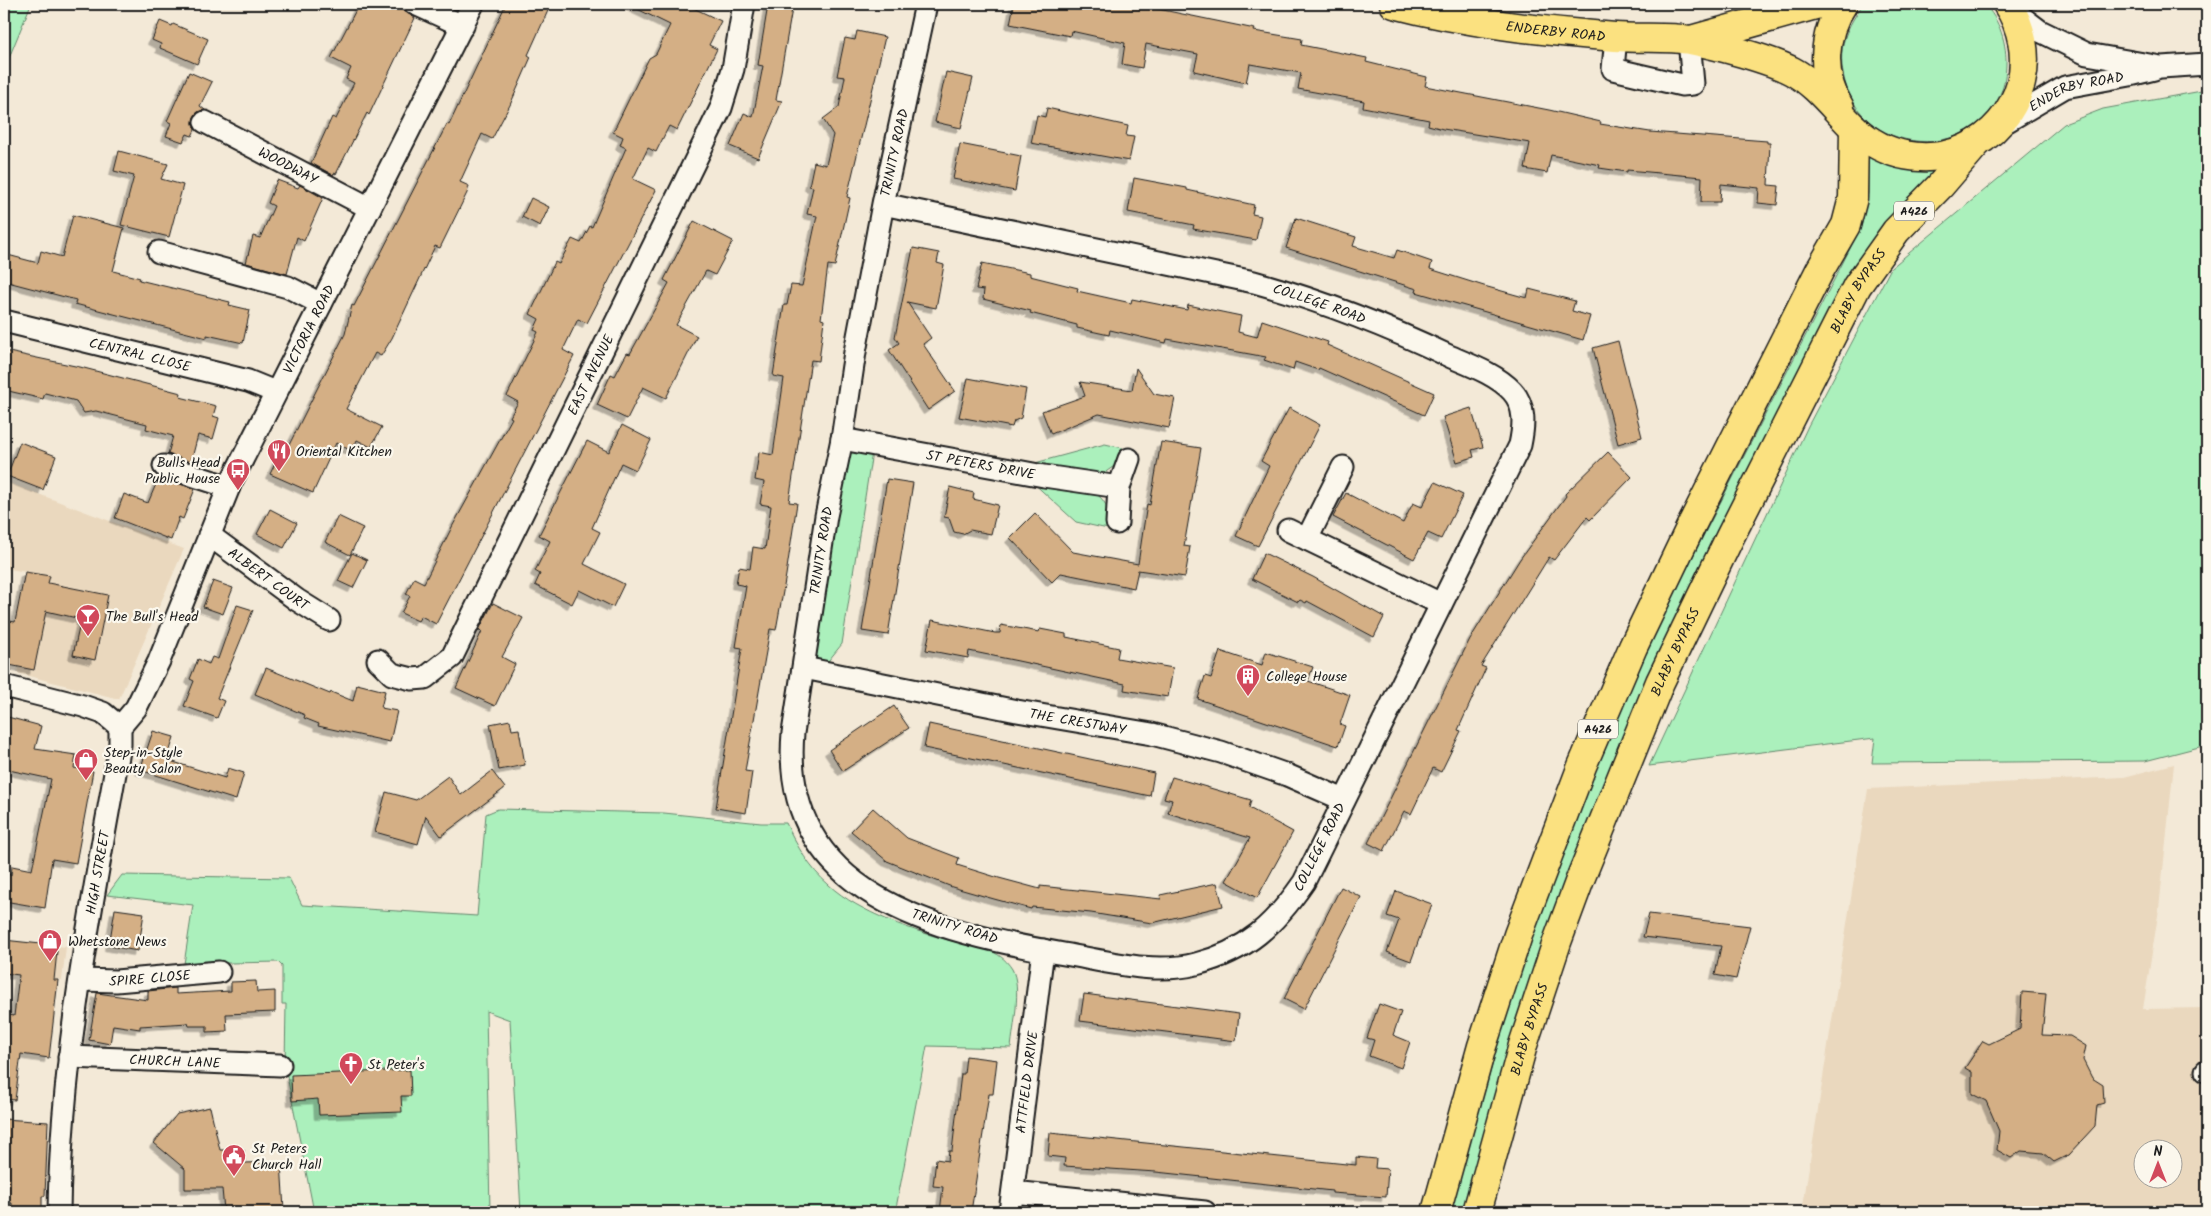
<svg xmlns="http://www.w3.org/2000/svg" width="2211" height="1216" font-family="Kalam,sans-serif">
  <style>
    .built { fill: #ead8be; fill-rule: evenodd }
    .green { fill: #abf0bc; stroke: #64866c }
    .building { fill: #d4af85; stroke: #1c1c1c; filter: url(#shadow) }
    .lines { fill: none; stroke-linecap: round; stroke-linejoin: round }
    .minor-casing { stroke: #1c1c1c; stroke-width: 25 }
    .major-casing { stroke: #1c1c1c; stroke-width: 31 }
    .minor { stroke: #fbf7ec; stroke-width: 21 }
    .major { stroke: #fbe180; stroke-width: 28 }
    .labels { text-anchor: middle; stroke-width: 4.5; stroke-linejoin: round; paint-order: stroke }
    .shield { fill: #fbf7ec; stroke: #5f5e5a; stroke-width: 1 }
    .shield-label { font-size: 12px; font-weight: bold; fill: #1c1c1c }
    .street-label { font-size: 14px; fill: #1c1c1c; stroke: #fbf7ec }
    .poi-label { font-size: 14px; fill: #1c1c1c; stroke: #fbf7ec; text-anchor: start }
  </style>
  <defs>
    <filter id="shadow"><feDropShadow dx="-4.5" dy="4.5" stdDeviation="0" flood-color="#0004"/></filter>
  </defs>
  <rect width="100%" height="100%" fill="#f3e9d7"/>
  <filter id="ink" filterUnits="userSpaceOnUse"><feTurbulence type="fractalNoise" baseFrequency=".02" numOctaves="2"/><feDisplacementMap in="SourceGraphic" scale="10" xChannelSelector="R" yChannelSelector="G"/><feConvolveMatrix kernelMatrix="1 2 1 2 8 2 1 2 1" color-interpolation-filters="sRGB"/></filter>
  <g filter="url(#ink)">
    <path class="built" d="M4,481L184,549L119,699L17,673L27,621L23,587L26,572L4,568Z
      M2174,764L2159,909L2143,1009L2207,1008V1212H1802L1868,789L2124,777ZM2144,1148H2174V1178H2144Z
      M4,940L66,947L62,980L4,973Z"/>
    <path class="green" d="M4,4H31L4,70Z
      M1863,4H1984C2000,20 2007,44 2006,66C2003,158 1869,169 1845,82C1841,67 1840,52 1845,37C1849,25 1856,15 1863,4Z
      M2207,90V713L2203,746L2145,761L1872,763L1875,738L1649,766L1808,426L1891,268L2064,124L2103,109Z
      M1868,154L1930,168L1933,174L1880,228L1851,275L1663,644L1608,773L1557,902L1519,1011L1463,1212H1450L1515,985L1563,850L1605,745L1667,607L1861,227L1868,193Z
      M842,439L873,446L842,644L820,671L805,668Z
      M1105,444L1123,448L1120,462L1100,476L1035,463Z
      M1030,480C1063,484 1116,481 1108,529L1076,522Z
      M498,809L664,813L761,823H786C797,846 809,868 829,885C859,913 916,932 956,942C977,947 999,948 1012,969C1022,987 1013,1028 1011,1048L927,1046L896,1208L812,1212H521L510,1020L486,1011L490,1212H314L285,1066L286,1004H282V966L278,962L184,964L193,905L107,895L122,875L289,878L302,905L477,916L486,814Z"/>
    <path class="building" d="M359,4H393L415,18L369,115L367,113L336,174L334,173L333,175L311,163L332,117L336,119L354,83L346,79L351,68L331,58Z
      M506,4H551L528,55L531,57L510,105L492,139L482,134L460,182L469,186L467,193L440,248L435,246L392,338L381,356L375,353L346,409L382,427L371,447L357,440L352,451L336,443L313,493L270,474L285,443L289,445L316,391L345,334L352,305L354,306L447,124L449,125Z
      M627,4H685L721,21L709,45L717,49L677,130L669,126L656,152L648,148L633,179L656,190L587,323L578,319L563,350L574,356L436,624L421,616L418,621L401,613L410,596L406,594L414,578L424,583L452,527L512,418L510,417L518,402L507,396L538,332L534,330L539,319L530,314L555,262L559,264L572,239L581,243L590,226L592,227L626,148L620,145L623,137L613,132L649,58L656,54L670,25Z
      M1014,4H1134L1255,29L1254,31L1302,39L1301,45L1367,58L1366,62L1427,77L1425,86L1549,110L1601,122L1600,124L1650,132L1767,141V143H1770L1768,185L1779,186L1777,205L1758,203L1759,188L1721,184L1720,202H1701L1702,177L1627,170V172L1599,168L1600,165L1551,155L1547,173L1525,169L1530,143L1443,129L1428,125L1429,120L1363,107L1364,101L1298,89L1301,73L1250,64L1246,83L1194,71L1198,54L1146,44L1142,68L1122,64L1125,43L1071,31L1070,36L1010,24Z
      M768,5L792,9L776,100L782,101L758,158L730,146L744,113L753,117L763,66L758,65Z
      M160,21L172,26L173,24L208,39L197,64L160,48L161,44L152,40Z
      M857,31L885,37L847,197L850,198L835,266L828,265L821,319L824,320L819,361L811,360L789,502L797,503L786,575L776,630L770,629L745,771L752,772L746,813L716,808L742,648L736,647L746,586L736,584L739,567L750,569L753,547L765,549L771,506L760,504L764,482L755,480L759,452L773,455L784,378L773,376L784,305H787L791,285L802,286L817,216L807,214L813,187L809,186L814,162L826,165L833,135L823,119L839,107L845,77L837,76L845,38L855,40Z
      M189,72L212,82L200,106L205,110L198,112L194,117L193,123L195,130L192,136L187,134L183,142L166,136L171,123L167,121Z
      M946,72L973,78L961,128L935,122Z
      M1047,108L1128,126L1126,136L1134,137L1129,161L1031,143L1037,115L1045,117Z
      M960,144L1021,156L1015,191L953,179Z
      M119,151L168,164L161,179L183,185L169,237L121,225L134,176L114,171Z
      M1134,178L1187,188V190L1254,205L1252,214L1261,216L1256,240L1193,229L1194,225L1128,212Z
      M277,180L298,188L300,185L323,198L304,241L297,237L287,274L246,263L253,236L260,238L274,206L268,203Z
      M531,198L549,207L540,226L522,217Z
      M73,215L124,228L113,271L140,278L139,280L230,302L229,305L250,310L243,343L207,335V338L75,304L76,300L4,281V254L38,263L41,251L62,257Z
      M1296,218L1356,237L1353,246L1394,258L1397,250L1432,262L1430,269L1484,286L1527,298L1529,289L1575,301L1572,311L1590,316L1583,340L1416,292L1417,289L1286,248Z
      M694,221L733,241L715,275L706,271L676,325L697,336L666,398L643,387L627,419L597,405L611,374L615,376L627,353L630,354L669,283L664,280Z
      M913,248L939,253L937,263L944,265L936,308L907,302L931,338L923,344L955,391L928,410L889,350L899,343L895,337Z
      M982,263L1030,273V276L1078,288L1077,291L1131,303L1132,299L1187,310L1188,305L1241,316L1238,332L1257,337L1262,320L1328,342L1327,345L1434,393L1424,415L1319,368L1318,370L1295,362L1293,370L1264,360L1266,357L1167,339L1166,343L1110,330L1109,335L1077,328V325L1030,313L1031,311L983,299L984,290L976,289Z
      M1618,341L1642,437L1618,444L1593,348Z
      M4,351L80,367L181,393L180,397L216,406L213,416L219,418L213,439L198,435L191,462L168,454L173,436L146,429L147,424L96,411L84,413L76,401L45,393L43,399L4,390Z
      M1136,368L1154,394L1175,398L1169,428L1099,414L1051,434L1042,411L1085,396L1080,382L1132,390Z
      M968,378L1026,389L1021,418L1014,421L1012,427L959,417Z
      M1289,408L1320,425L1258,546L1236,536L1269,466L1261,461Z
      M1471,408L1483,447L1472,450L1474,457L1457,462L1443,417Z
      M622,425L651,440L636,470L621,463L592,528L600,532L584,564L624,584L613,607L579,590L572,604L535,585L540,574L535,571L550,541L539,535L587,441L609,452Z
      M20,442L56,456L43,490L7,476Z
      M1161,442L1201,448L1184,546L1190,547L1185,577L1138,570L1134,588L1061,573L1052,582L1010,538L1035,513L1073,552L1138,564L1147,504L1150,505Z
      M1608,452L1632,477L1590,520L1587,517L1554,560L1549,557L1481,666L1486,668L1458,730L1461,731L1441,772L1433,768L1411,814L1404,811L1384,851L1368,843L1470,639L1520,559L1566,496L1565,494Z
      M159,477L195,489L183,519L179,517L171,540L115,518L124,494L148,503Z
      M887,479L913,483L888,635L862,631Z
      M1435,482L1463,495L1441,539L1428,533L1414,559L1333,517L1346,493L1403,523L1413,503L1422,507Z
      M950,487L974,493L973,499L998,505L991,534L970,530L963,534L954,532L949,518L944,517Z
      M270,509L297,523L284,548L257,534Z
      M338,516L363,528L350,555L325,542Z
      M352,553L367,560L353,588L338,581Z
      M1264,553L1313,577L1384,617L1374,637L1307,601L1306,603L1300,600L1298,602L1252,579Z
      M25,572L50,576L48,583L108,595L95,660L73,655L81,619L46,611L34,670L4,664V620L15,622Z
      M213,581L233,588L223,614L203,607Z
      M493,603L523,618L502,657L515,664L495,706L456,688L482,631L479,630Z
      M237,605L253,610L217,698L224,701L217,718L184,706L194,681L190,679L198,659L209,664L212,657L218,659Z
      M932,620L995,633H1000L1001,625L1039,632L1040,629L1066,634V637L1119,648L1117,658L1173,668L1168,697L1124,690L1125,684L1018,661L969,651L968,658L926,650Z
      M1220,651L1262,665L1266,652L1313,667L1308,681L1350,695L1340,724L1345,726L1338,746L1198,699L1205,676L1211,678Z
      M266,668L330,694L331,692L353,701L357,684L385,691L381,708L397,711L390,742L318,726L319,724L304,718L305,715L255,694Z
      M894,706L909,728L843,771L829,750Z
      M4,716L41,726L35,749L76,755L74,768L93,771L76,863L52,859L45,908L4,901V874L11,875L12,866L32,870L51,779L4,769Z
      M510,720L512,730L519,729L525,765L499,770L490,724Z
      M929,724L1154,773L1150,796L924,748Z
      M153,731L174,737L167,760L225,778L228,768L244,773L236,800L140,770Z
      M492,771L505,788L441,836L426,816L418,844L375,832L386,792L416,800L448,776L461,795Z
      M1172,777L1251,800L1249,808L1293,832L1257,898L1226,881L1250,838L1168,813L1172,800L1164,798Z
      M873,808L907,838L959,858L957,865L999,878L1040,889V886L1161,899L1160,895L1217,883L1223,906L1152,923L1091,913L1032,907L1031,909L994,899L952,887L887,861L851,831Z
      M1341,887L1361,897L1304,1009L1284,999Z
      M1396,891L1432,904L1411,961L1387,952L1399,920L1387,916Z
      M115,909L144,913L138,951L109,946Z
      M1649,914L1750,926L1736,979L1715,975L1721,946L1643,937Z
      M4,940L50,945V951H57L54,980H58L49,1058L21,1054L15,1100L4,1099V1014L14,1016L19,975L4,973Z
      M256,981L257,992L275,991V1012L226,1014L227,1031L207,1032V1026H189L188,1023L140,1026V1029L113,1025L110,1044L89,1040L97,993L148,1000V991L176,988V994L231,991V982Z
      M2022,992L2046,994L2042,1035L2070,1036L2086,1046L2083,1060L2092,1078L2103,1085L2104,1103L2097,1105L2095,1126L2068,1155L2054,1162L2043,1153L2021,1151L2011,1158L1997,1150L1999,1131L1986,1101L1972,1094V1072L1965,1068L1983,1041L1989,1044L2020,1029Z
      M1084,994L1239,1014L1236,1041L1080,1021Z
      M1379,1004L1401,1012L1393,1035L1410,1042L1401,1068L1369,1056L1374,1040L1367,1038Z
      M966,1056L997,1060L993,1094H989L971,1212H940L943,1187L933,1186L936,1159L948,1161L949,1151H952L961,1074H964Z
      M410,1070L411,1096H401L402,1112L319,1115L318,1099L292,1101L291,1075Z
      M210,1107L220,1150H244L245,1163L281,1162L284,1210H224L222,1189H185V1169L154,1143L177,1114Z
      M4,1119L48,1122L45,1196H42V1212L12,1211V1203H4Z
      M1050,1133L1356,1165V1157L1376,1159L1375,1168L1388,1169L1386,1197L1332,1193V1191L1156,1172L1064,1166L1065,1158L1048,1156Z"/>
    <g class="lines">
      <g class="minor-casing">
        <g id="minor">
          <path d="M415,4L463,26"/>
          <path d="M2011,9L2040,31L2087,54L2161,67L2207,64"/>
          <path d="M1616,37L1613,69L1682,85L1693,84L1689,40"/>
          <path id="s1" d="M205,122L370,208"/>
          <path id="s2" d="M1999,126L2065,87L2130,75L2154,69"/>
          <path id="s3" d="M883,204L1254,282C1322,301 1386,326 1449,356C1470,365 1496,374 1512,391C1526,406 1524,426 1520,445L1304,882C1275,924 1247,951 1196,964C1154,975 1106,961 1064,954C937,932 779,895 793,733L826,516L842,439L855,352L883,204L926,4"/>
          <path d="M159,252L288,287L321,304"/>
          <path id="s4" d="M4,321L248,381L275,392"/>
          <path id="s5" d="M842,439L1044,476L1119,487L1129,459"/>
          <path d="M164,466L229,487"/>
          <path d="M1117,523L1119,487"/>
          <path d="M1288,530L1441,604"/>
          <path id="s6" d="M209,535L297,600L329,620"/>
          <path d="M1307,539L1343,467"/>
          <path id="s7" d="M378,660L392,674L412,679L425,678L452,657L721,108L733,69L744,4"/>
          <path id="s8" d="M804,668L1017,711L1152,734L1221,752L1287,775L1344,800"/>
          <path d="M4,686L83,706L103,713L120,727"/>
          <path id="s9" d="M81,980L116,981L219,972"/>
          <path id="s10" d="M69,1057L280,1065"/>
          <path d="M2206,1071H2207"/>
          <path d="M1013,1192L1205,1212"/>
          <path id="s11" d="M59,1212C61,1055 93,899 120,745V727L136,708L159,661L231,482L473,4"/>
          <path id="s12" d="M1010,1212L1043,950"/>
        </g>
      </g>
      <g class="major-casing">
        <g id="major">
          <path id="s13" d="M1394,4C1466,23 1542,31 1615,37C1640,39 1666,36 1690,40C1716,45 1769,59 1792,71C1817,84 1835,110 1855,129C1885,157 1927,165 1964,149C1993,137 2013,112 2021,83C2028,56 2022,26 2007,4"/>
          <path d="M1691,40L1819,4"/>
          <path d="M1840,108C1820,76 1822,35 1843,4"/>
          <path d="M1436,1212L1482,1046L1518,935L1582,766L1633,647L1692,524L1820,270L1846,225L1853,198L1854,128"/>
          <path id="s14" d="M1477,1212L1523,1045L1557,942L1581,877L1660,682L1730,537L1857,286L1896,231L1940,186L1977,143"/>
        </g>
      </g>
      <use href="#minor" class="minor"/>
      <use href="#major" class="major"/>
    </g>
  </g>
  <defs>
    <g id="restaurant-pin" transform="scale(1.25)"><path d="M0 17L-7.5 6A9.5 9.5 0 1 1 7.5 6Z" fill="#d1495b" stroke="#fbf7ec"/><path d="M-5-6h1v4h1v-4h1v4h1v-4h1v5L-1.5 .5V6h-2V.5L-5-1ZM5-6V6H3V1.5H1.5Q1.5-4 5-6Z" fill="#fff"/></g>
    <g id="bus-pin" transform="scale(1.25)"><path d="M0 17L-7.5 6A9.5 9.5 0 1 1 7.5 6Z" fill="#d1495b" stroke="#fbf7ec"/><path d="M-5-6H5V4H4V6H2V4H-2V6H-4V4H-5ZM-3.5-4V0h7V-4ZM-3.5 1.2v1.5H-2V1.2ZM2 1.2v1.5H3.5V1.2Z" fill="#fff"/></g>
    <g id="bar-pin" transform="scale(1.25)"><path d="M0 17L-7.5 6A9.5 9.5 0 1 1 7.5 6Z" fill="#d1495b" stroke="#fbf7ec"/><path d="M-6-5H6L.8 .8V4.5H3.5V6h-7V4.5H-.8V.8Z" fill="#fff"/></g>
    <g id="building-pin" transform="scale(1.25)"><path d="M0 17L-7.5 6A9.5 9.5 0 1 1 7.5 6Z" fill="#d1495b" stroke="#fbf7ec"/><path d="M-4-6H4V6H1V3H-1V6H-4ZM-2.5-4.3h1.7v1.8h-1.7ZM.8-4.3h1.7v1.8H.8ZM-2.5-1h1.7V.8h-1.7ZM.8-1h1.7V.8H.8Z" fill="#fff"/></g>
    <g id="shop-pin" transform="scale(1.25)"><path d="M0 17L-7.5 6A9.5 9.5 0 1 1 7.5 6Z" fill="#d1495b" stroke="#fbf7ec"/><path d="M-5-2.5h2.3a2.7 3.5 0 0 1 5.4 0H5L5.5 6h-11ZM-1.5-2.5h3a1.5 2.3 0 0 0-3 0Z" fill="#fff"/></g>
    <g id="church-pin" transform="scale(1.25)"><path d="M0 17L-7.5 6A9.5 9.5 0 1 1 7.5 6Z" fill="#d1495b" stroke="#fbf7ec"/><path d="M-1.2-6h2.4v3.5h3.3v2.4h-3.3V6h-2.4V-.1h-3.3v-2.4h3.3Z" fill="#fff"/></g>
    <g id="civic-pin" transform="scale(1.25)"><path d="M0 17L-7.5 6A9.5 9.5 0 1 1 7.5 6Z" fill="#d1495b" stroke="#fbf7ec"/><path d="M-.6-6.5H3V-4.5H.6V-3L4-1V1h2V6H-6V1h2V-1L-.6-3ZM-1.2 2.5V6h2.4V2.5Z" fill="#fff"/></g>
  </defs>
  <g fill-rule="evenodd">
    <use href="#restaurant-pin" x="279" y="451"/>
    <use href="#bus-pin" x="238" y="470"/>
    <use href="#bar-pin" x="88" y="616"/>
    <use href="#building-pin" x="1248" y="676"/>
    <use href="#shop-pin" x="86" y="760"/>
    <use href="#shop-pin" x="50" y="941"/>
    <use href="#church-pin" x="351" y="1064"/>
    <use href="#civic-pin" x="234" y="1156"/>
  </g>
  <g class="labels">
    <g class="shield">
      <rect x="1894" y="201.5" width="40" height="19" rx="4"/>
      <rect x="1578" y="719.5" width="40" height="19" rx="4"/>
    </g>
    <g class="shield-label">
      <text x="1914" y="215">A426</text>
      <text x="1598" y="733">A426</text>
    </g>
    <g class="street-label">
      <text dy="5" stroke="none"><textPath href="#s13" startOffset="164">ENDERBY ROAD</textPath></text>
      <text dy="5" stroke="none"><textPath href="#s2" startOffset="86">ENDERBY ROAD</textPath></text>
      <text dy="5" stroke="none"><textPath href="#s3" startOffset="2459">TRINITY ROAD</textPath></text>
      <text dy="5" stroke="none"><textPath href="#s1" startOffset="94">WOODWAY</textPath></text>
      <text dy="5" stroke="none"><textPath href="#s14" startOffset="1000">BLABY BYPASS</textPath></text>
      <text dy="5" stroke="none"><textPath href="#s3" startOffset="448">COLLEGE ROAD</textPath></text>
      <text dy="5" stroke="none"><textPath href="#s11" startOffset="931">VICTORIA ROAD</textPath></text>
      <text dy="5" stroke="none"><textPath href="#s4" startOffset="140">CENTRAL CLOSE</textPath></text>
      <text dy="5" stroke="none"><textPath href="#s7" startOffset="402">EAST AVENUE</textPath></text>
      <text dy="5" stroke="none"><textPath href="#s5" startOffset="141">ST PETERS DRIVE</textPath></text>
      <text dy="5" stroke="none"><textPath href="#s3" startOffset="2054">TRINITY ROAD</textPath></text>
      <text dy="5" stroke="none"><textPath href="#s6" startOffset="74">ALBERT COURT</textPath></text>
      <text dy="5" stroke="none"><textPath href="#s14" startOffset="595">BLABY BYPASS</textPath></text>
      <text dy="5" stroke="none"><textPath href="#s8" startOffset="279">THE CRESTWAY</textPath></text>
      <text transform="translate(1319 847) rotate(-63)" y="5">COLLEGE ROAD</text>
      <text dy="5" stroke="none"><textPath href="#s11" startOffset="342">HIGH STREET</textPath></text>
      <text transform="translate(955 926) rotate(17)" y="5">TRINITY ROAD</text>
      <text dy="5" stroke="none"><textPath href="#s9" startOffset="69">SPIRE CLOSE</textPath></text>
      <text dy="5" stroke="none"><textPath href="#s14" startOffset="190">BLABY BYPASS</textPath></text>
      <text dy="5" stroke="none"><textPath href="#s10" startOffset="106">CHURCH LANE</textPath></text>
      <text dy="5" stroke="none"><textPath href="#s12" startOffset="131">ATTFIELD DRIVE</textPath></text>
    </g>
    <g class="poi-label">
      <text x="296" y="456">Oriental Kitchen</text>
      <text x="220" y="467" text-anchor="end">Bulls Head<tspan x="220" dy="16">Public House</tspan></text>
      <text x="106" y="621">The Bull's Head</text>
      <text x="1266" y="681">College House</text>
      <text x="104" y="757">Step-in-Style<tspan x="104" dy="16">Beauty Salon</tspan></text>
      <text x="68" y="946">Whetstone News</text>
      <text x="368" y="1069">St Peter's</text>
      <text x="252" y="1153">St Peters<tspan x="252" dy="16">Church Hall</tspan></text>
    </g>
  </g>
  <rect width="2211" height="1216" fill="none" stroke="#fbf7ec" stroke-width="20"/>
  <rect x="10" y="10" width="2191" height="1196" fill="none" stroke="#1c1c1c" stroke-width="2" filter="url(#ink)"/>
  <g transform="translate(2158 1164)"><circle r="24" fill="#fbf7ec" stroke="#a29f99"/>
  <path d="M0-4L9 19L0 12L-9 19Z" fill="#d1495b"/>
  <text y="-8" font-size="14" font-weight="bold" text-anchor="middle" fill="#1c1c1c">N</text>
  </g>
</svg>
